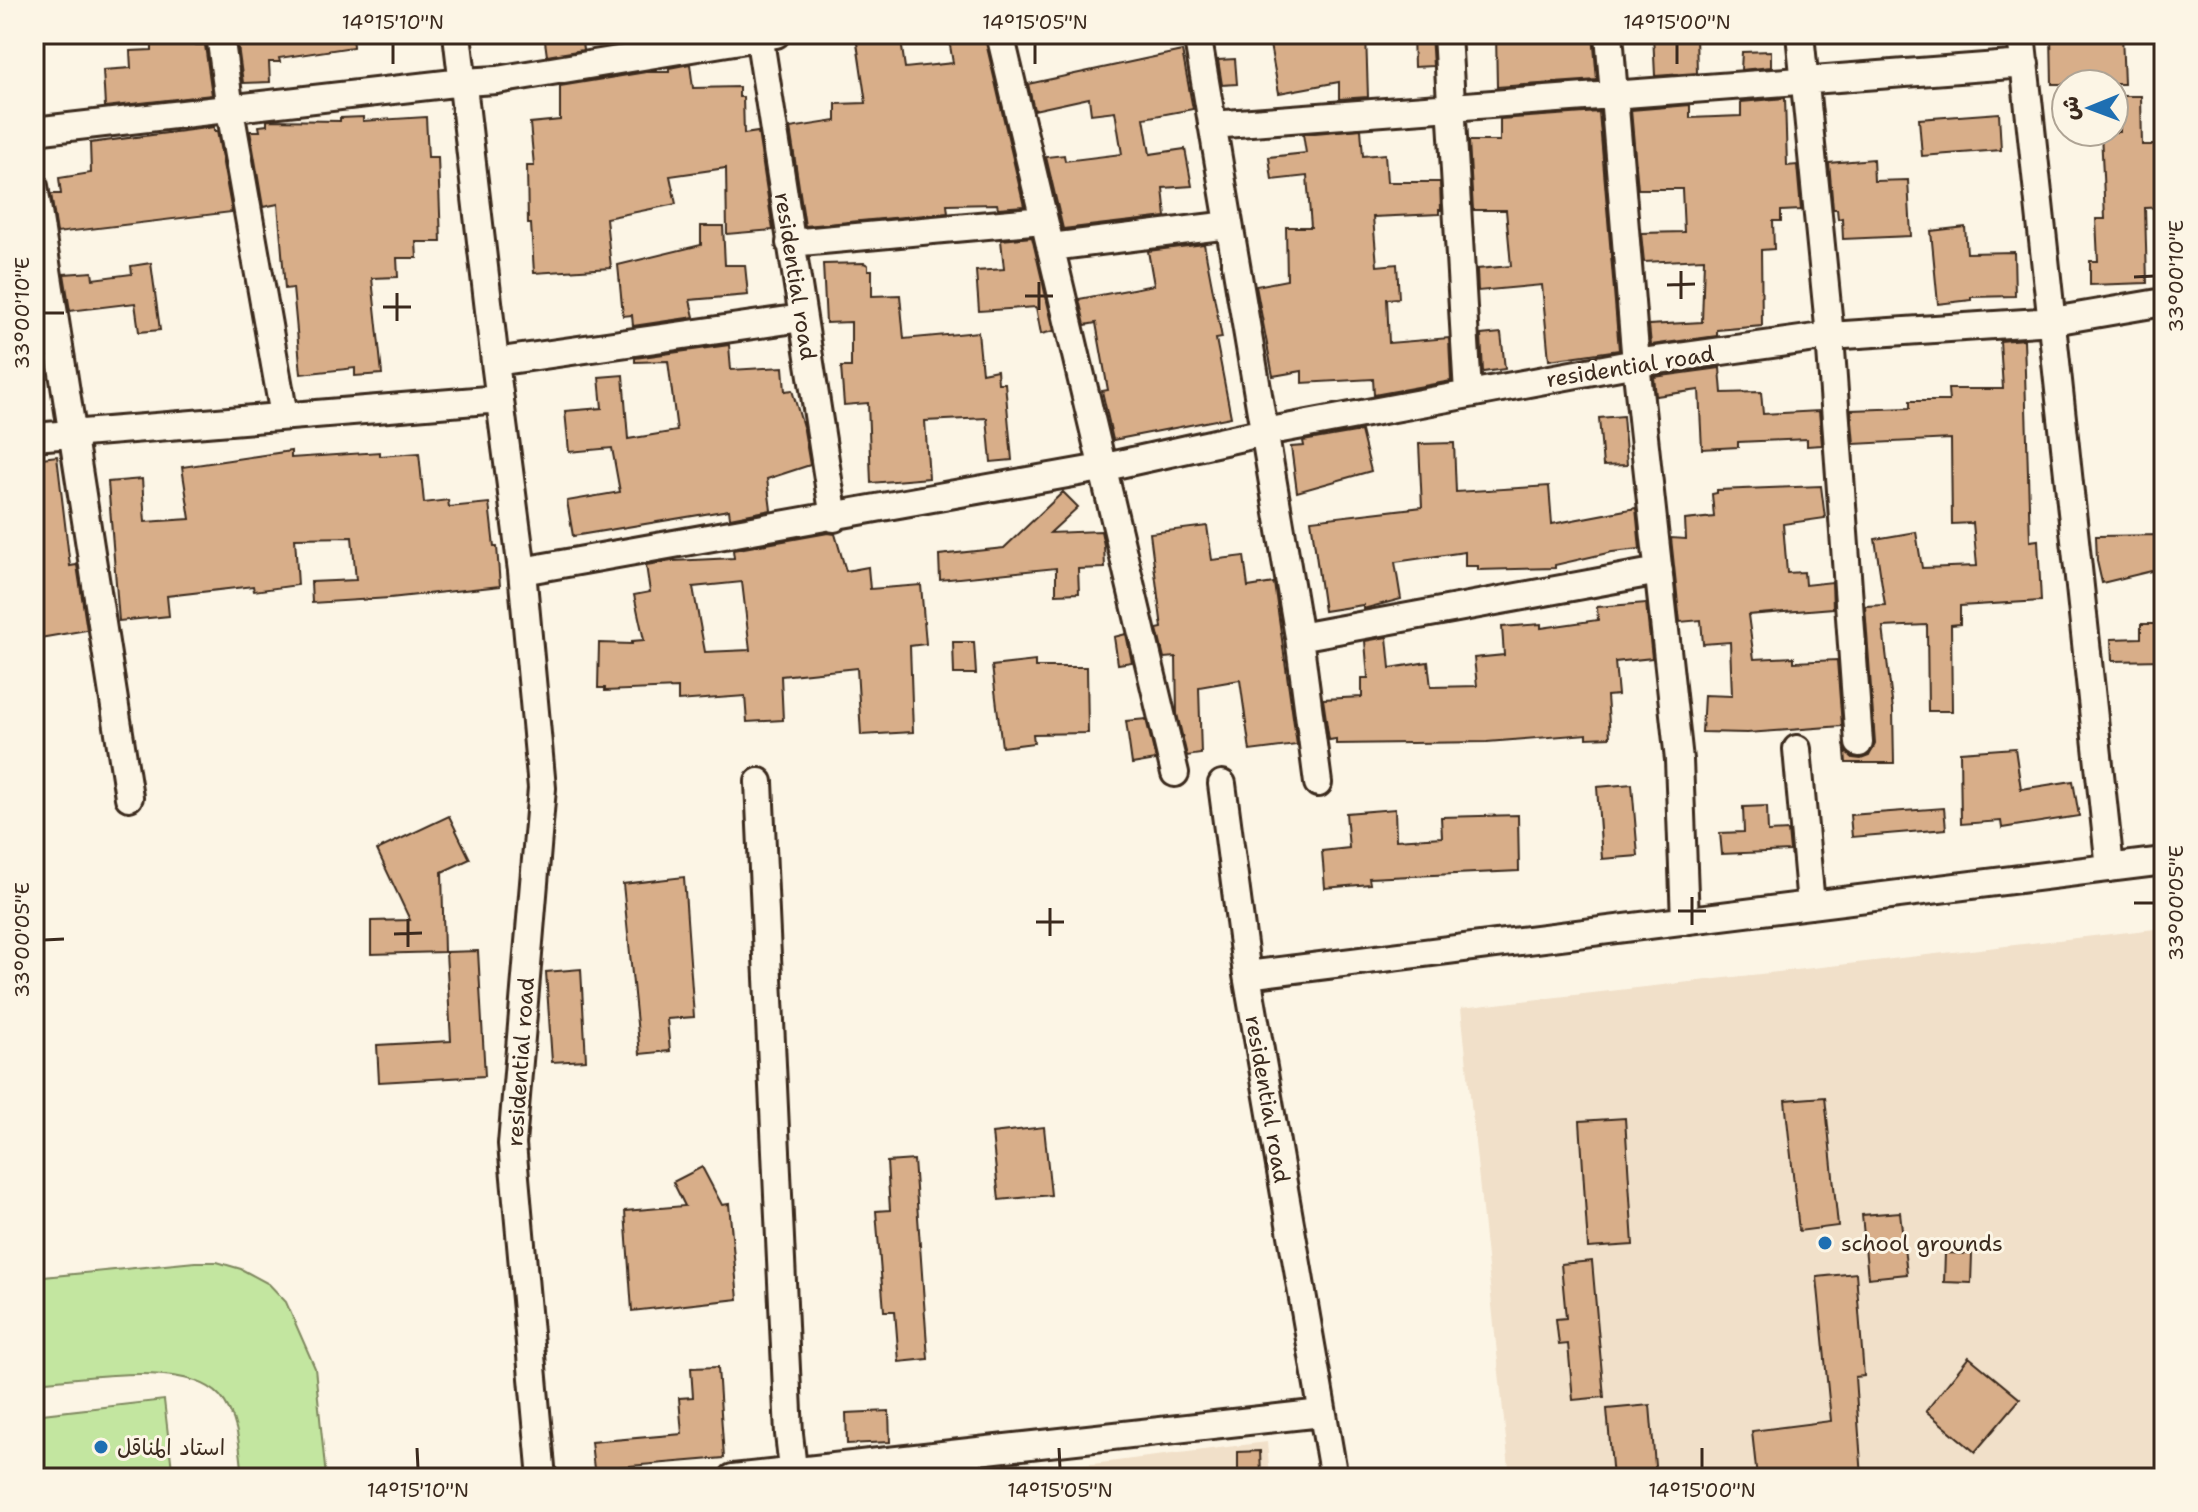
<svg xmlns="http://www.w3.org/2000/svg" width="2198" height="1512" font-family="'Shantell Sans','Playpen Sans Arabic',sans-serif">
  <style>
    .built { fill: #f1e0c9 }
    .green { fill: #c3e6a0; stroke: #7f885f; stroke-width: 2 }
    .building { fill: #d8ae89; stroke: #3b2a1e; stroke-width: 2; fill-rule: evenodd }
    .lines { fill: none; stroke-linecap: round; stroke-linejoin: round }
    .minor-casing { stroke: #3b2a1e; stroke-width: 32 }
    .minor { stroke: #fcf5e5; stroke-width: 26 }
    .ticks { fill: none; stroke: #3b2a1e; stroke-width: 3 }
    .poi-dot { fill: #1f6fb2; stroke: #fcf5e5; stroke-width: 3 }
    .labels { text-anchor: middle; stroke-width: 6; stroke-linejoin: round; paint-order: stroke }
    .street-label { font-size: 22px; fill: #3b2a1e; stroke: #fcf5e5 }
    .poi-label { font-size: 22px; fill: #3b2a1e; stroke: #fcf5e5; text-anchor: start }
    .neatline { fill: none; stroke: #3b2a1e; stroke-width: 3 }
    .ticks-label { font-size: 20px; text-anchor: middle; fill: #3b2a1e }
  </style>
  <rect width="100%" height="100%" fill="#fcf5e5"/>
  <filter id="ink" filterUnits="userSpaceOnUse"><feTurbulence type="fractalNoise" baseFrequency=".0125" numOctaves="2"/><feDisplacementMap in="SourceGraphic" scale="16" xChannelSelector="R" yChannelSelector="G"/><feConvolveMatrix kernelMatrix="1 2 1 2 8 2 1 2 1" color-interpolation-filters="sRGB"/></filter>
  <g filter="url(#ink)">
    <path class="built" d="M2164,928V1478H1510L1461,1008Z
      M1267,1442L1270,1478H981Z"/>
    <path class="green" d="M195,1262H217L241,1269L269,1284L286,1302L315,1368L326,1478H243C240,1451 239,1417 220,1396C187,1359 81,1379 34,1382V1278Z
      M164,1400L173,1478H34V1415Z"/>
    <path class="building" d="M253,34H352L353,47L279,58L280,62H269L270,82L243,83L238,46H254Z
      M544,34H581L583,50L547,56Z
      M871,34H900L905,68L953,63L948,34H984L1024,206L998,208L997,204L947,205L948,213L805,226L790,128L836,121V104L866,103L856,36Z
      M1268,34H1366L1368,97L1339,99V82L1279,93Z
      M1413,34H1431L1433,66L1414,67Z
      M1496,34H1531V38L1593,35L1597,80L1497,87Z
      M1653,34H1696L1697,73L1655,76Z
      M2051,34H2122L2124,84H2052Z
      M152,44L205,45L212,95L105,107L103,70L131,68L130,51L152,50Z
      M1182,51L1193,109L1144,118L1150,154L1185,149L1192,186L1163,188L1166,217L1063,229L1046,157L1064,155L1065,161L1122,154L1115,111L1091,114L1089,98L1034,110L1028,84Z
      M1771,51V67L1741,70L1742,52Z
      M1235,59L1237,84L1222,85L1218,60Z
      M690,64L693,88L739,87V97H743L744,134L758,132L773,230L727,234L726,168L670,176L676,204L606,218L611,268L534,273L531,224H528L527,166H534L530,123L560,120V86L646,72H669V68Z
      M2119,96H2141L2142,145H2164V207L2145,208L2147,283L2090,285V261H2098L2096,219H2105L2101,132H2120Z
      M1785,98L1787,166L1797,165L1801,210L1781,211V221H1773L1774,249L1761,250L1762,326L1717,330V336L1651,345L1649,325L1702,322L1704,259L1644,262L1641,233L1684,232L1682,189H1638L1631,110L1690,105V118L1741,116V102Z
      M1599,112L1619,350L1549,360L1542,285L1478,291L1477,269L1511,266L1506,210H1473L1469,141H1500V119Z
      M1999,113L2001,150L1922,156L1919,119Z
      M363,117V121L426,117L428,157H438L441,242H416L417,258H397L398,277L372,278L382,374L355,376V368L301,374L293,288L285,289L278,204L263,207L250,131H260L259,126L267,125V120L340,121V118Z
      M214,127V131H217L232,212L57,233L51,194H61L59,178L91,173L90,143Z
      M1361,129L1363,156L1385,154L1387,182H1440L1441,210H1439V214L1373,217L1377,266L1397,264L1399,298L1387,299L1389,343L1449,338L1451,381L1374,395L1373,379L1302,383V371L1273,376L1256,286L1287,280L1286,227H1311L1307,176L1272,180L1269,157L1306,153L1303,134Z
      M1873,159L1874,181L1908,180L1911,236L1843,239L1842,218L1838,219L1837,209H1833L1829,163Z
      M701,226H723L725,265H745L748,295L690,300L694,317L633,326L632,315L623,316L618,265L701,245Z
      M1965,227L1967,253L2014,252L2015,296L1971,297V300L1938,304L1931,231Z
      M1032,237L1054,331L1041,334L1036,307L979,311L976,271L1004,269L1001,240Z
      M1204,244L1222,338L1216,339L1231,417L1113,440L1102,391L1108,390L1096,323L1085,325L1079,299L1154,285L1148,251Z
      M151,263L160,330L139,332L135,303L70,311L64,274L92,272L93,279L132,274L131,266Z
      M864,263L868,265V270H872V296L900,295L904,339L978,332L982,373L997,370L998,383H1005L1012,460L991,462L987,418L925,421L929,478L871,483L868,403L844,405L841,367H851V322L826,323L823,264Z
      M1501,333L1505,369L1483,372L1481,335Z
      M2024,339L2030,541L2038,540L2041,601L1960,606V624L1951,625L1952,711H1928L1927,625L1883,627L1893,710L1894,763H1846L1845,751L1853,758L1861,759L1869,756L1875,743L1865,606L1885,605L1875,539L1916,532L1922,568L1977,566L1973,523L1952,524L1951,439L1854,444L1851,410L1910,408V401H1949L1948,389H2003L2000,341Z
      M729,345L731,370L783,367L785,391L792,390L804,430L810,465L767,479L771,510L730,518L729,510L573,536L567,501L620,492L612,448L569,452L565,411L602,408L599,377L623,375L628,439L677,431L668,361L635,362V358Z
      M1720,368L1722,393L1761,392L1763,414L1819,411L1822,445L1807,446V439L1738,442V447L1702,449L1699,390L1656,396L1654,377Z
      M1623,416L1627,465L1603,466L1599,418Z
      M1361,431L1371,471L1297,492L1291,447L1304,446L1303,441Z
      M1454,443L1456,492L1549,486L1552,524L1636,508L1640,549L1612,552L1555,565V568L1478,570V566H1465V552L1395,562L1401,599L1363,609V605L1324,611L1311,520L1422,507L1419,444Z
      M291,451V458L380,452V456L419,453L424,503L448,500L449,507L489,503L494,547H497L500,586L390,598L312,603L311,582L356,580L352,537L295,538L298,585L254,591L253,586L167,596L169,616L119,621L108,482L142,479L145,522L190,519L182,467Z
      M57,456L70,566L77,565L87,630L34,639V459Z
      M1821,486L1825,518L1783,524L1787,573L1804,572L1805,585L1832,582L1833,608L1748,615L1754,659L1794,657V662L1837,660L1842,726L1747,733L1702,732L1704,695L1732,696L1730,642L1703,644L1701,620L1680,622L1671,538L1686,539L1685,520L1714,517L1712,494L1717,493V490Z
      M1063,492L1078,507L1050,533L1101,531L1104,545L1105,568L1078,569L1079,593L1056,594V568L940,580L939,555L1004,548Z
      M1207,526L1212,560L1244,556L1248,587L1274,583L1297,745L1250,751L1240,680L1199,687L1201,754L1187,756L1177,714L1176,657L1164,658L1157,629L1162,628L1150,533Z
      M828,533L835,534L846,571L868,567L870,589L921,585L926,644L910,646L913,732L861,735L857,668L781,676L783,720L747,722L745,696L678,701V688L605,691V688H598L599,643L632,644V641L644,640L634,595L650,592L646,565L672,561L734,558L733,550ZM742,582L750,650L705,652L693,587Z
      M2164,535V568L2102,583L2097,561L2096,536Z
      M1646,603L1652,658L1615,662L1618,695L1607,696L1610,737L1587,738V734L1487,742L1336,744V739L1329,740L1323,699L1362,697V678H1368L1365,641L1387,637L1390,668L1428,662L1431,687L1477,686L1474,658L1504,655L1502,627L1541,624V628L1598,620L1597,607Z
      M2141,624H2164V660L2112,661L2111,639L2141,638Z
      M1126,634L1132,662L1118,664L1114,637Z
      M953,642H974L976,674H954Z
      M1035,661V667H1087L1088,733L1033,734L1034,743L1002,747L992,666Z
      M1146,719L1156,760L1132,764L1126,721Z
      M2015,748L2021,789L2073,781L2079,816L2002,828L2001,821L1961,824L1960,752Z
      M1632,784L1638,856L1602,859L1597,787Z
      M1767,806L1768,832L1788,831L1790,851L1722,854L1720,833L1744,832L1743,807Z
      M1944,808L1946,829L1852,837L1850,815Z
      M1395,809L1396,840L1442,837L1441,817L1518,815L1519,871L1369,878L1370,884L1325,888L1322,851L1349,848L1346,813Z
      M449,816L470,859L442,872L444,952L371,954V921L410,920L377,850Z
      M684,877L694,1017L667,1019L670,1051L640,1054L623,884Z
      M478,951L485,1076L379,1082L377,1045L451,1041L446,952Z
      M581,969L586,1060L552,1062L546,972Z
      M1825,1097L1838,1226L1799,1231L1785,1100Z
      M1625,1118L1633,1245L1588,1248L1580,1121Z
      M1044,1127L1051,1195L999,1200L992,1133Z
      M914,1160L928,1359L899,1362L895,1311H884L876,1211L890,1210L887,1162Z
      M702,1167L722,1205L729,1204L738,1299L632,1311L625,1211L685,1206L673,1182Z
      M1900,1212L1907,1274L1868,1278L1862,1215Z
      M1945,1253L1972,1254L1971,1283L1944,1282Z
      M1592,1261L1604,1397L1573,1400L1568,1344L1559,1345L1556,1319L1566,1318L1561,1264Z
      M1856,1273L1864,1376L1855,1377L1862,1478H1757L1752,1431L1831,1421L1817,1277Z
      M1969,1357L2020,1399L1975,1452L1926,1411Z
      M718,1367L724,1458L594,1469L591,1442L682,1434L679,1398L693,1397L691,1368Z
      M1650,1405L1656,1478H1613L1607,1409Z
      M889,1411L890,1442L847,1444L846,1413Z
      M1260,1451L1261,1475L1238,1476V1452Z"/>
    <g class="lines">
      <g class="minor-casing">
        <path id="minor" d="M220,34L230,110L284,416
          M457,34L495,362L522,571L542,788L512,1144L542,1478
          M759,34L834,518
          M1000,34L1175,773
          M1197,34L1299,637L1318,783
          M1447,34L1468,393
          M1609,34L1636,363L1679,760L1685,921
          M1800,34L1830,336L1859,743
          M2021,34L2110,868
          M1212,125C1483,103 1754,86 2025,64
          M34,131L463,82L497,80L776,34
          M34,186L129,797
          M790,243L1043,220
          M1051,247L1229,225
          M495,362L802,318
          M34,437L500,399
          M522,571L1101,468L1265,432L1636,363L1830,336L2053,321L2164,302
          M1299,637L1659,571
          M1797,749L1811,905
          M759,782L789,1434L794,1478
          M1222,784L1247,975L1334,1478
          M1247,975L2164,861
          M733,1478L1322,1413"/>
      </g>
      <use href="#minor" class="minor"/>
    </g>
  </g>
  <path class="ticks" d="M393,44V64M1035,44V64M1677,44V64M1681,271V299M2134,277L2154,276M1039,282V310M1667,285L1695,284M397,293V321M1025,296H1053M383,307H411M44,313H64M1692,897V925M2134,903H2154M1050,908V936M1678,911H1706M408,919V947M1036,922H1064M394,934L422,933M44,940L64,939M417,1448L418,1468M1059,1448L1060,1468M1702,1448V1468"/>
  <g class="poi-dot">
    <circle cx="1825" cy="1243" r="8"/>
    <circle cx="101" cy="1447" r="8"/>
  </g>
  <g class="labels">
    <g class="street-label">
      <text transform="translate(796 276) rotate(81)" y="8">residential road</text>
      <text transform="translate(1630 366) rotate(-9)" y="8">residential road</text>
      <text transform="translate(520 1062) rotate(-86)" y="8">residential road</text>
      <text transform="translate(1268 1099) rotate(80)" y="8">residential road</text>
    </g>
    <g class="poi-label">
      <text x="1841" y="1251">school grounds</text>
      <text x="117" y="1455">استاد المناقل</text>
    </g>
  </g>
  <rect width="2198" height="1512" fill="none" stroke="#fcf5e5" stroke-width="88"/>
  <g transform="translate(2090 108) rotate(269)"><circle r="38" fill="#fcf5e5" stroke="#afa495" stroke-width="2"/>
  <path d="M0-6L14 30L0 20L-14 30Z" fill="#1f6fb2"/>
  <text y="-12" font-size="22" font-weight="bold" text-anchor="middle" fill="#3b2a1e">ش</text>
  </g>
  <rect x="44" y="44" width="2110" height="1424" class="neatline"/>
  <g class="ticks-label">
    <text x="393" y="29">14°15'10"N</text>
    <text x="1035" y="29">14°15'05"N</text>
    <text x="1677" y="29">14°15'00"N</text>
    <text transform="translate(2176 276) rotate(-90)" y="7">33°00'10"E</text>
    <text transform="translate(22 313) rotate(-90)" y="7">33°00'10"E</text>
    <text transform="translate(2176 903) rotate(-90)" y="7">33°00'05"E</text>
    <text transform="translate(22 940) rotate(-90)" y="7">33°00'05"E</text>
    <text x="418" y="1497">14°15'10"N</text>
    <text x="1060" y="1497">14°15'05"N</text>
    <text x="1702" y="1497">14°15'00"N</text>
  </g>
</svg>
